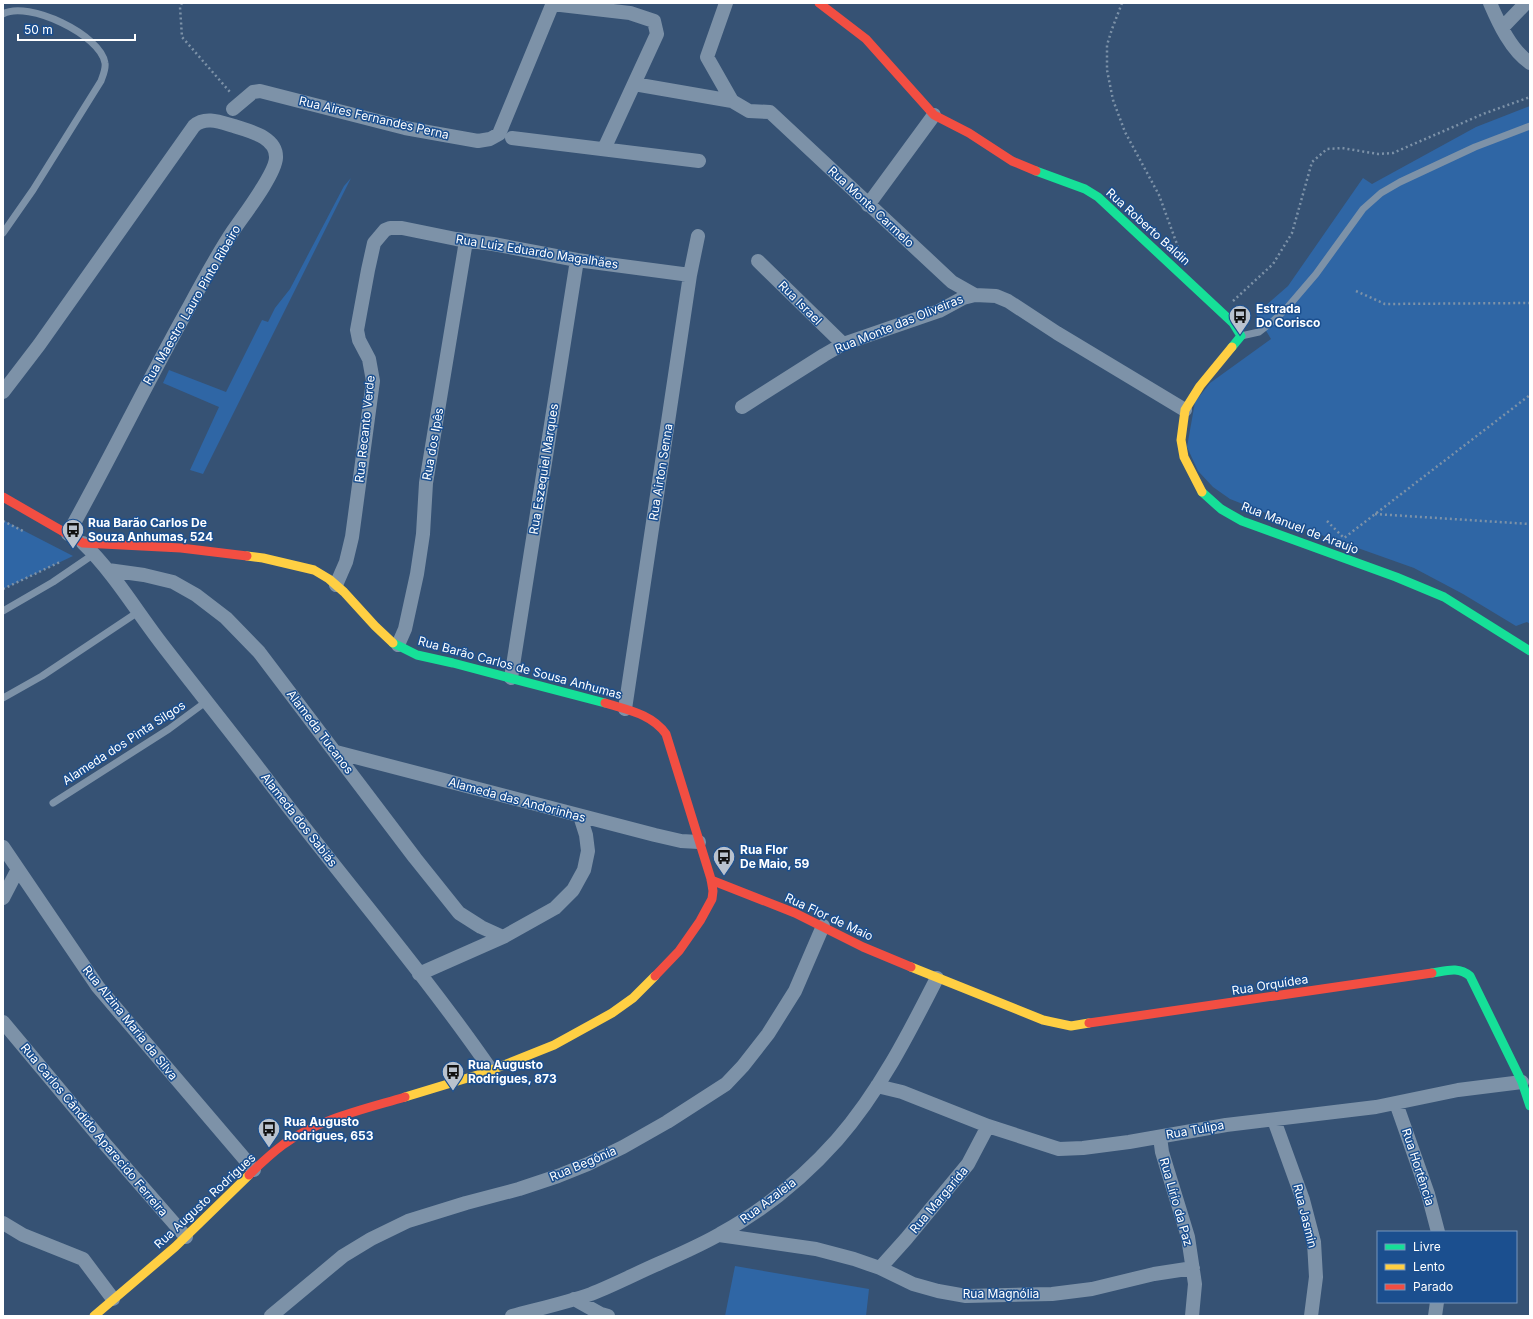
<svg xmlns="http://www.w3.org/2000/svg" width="1533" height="1319" font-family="Inter,sans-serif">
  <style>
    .green { fill: #2f66a5 }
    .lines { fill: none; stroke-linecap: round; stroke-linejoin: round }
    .path { stroke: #7d92a8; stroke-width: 2.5; stroke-dasharray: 2 3; stroke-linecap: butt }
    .lane { stroke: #7d92a8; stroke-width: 7 }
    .street { stroke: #7d92a8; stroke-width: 14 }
    .fast { stroke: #16e098; stroke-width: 9 }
    .slow { stroke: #ffcf43; stroke-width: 9 }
    .jam { stroke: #f24e42; stroke-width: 9 }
    .labels { text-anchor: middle; stroke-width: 3; stroke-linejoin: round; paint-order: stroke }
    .street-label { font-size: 12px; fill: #fff; stroke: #1b4f8f }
    .poi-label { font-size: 12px; font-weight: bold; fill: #fff; stroke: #1b4f8f; text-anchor: start }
  </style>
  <rect width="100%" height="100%" fill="#365274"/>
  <path class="green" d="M1530,106V624L1527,622L1516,626L1463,594L1414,568L1324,536L1230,499L1213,487L1198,471L1187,447L1195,402L1210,383L1271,339L1256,314L1288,286L1363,178L1372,184L1476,127Z
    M351,178L203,474L190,470L219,407L163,383L169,370L226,392L262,320L268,322L275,308L290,289L344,186Z
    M3,520L73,556L3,589Z
    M735,1266L869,1289L866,1316H725Z"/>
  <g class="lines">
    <path class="path" d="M182,3L180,7L182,37L230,92
      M1122,3L1112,29L1107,45V70L1113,100L1125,132L1159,195L1178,247
      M1356,291L1385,304L1530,303
      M1233,301L1273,264L1292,233L1312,162L1327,149L1342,148L1378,154L1393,153L1483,114L1530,97
      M1375,514L1530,524
      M3,521L25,532
      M1327,521L1344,538L1530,395
      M3,589L60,562"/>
    <path class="lane" d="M3,14C28,0 101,35 105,63C106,69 103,75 101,81L33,190L3,233
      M1241,336L1259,332L1273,321L1286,309L1316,274L1363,209L1381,193L1400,182L1475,147L1530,126
      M3,611L53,582L94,554
      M3,698L42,676L138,612
      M53,803L169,729L207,701"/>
    <path class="street" d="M726,3L707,57L732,101L749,111L770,112L952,282L975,295
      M1490,3C1499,24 1511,50 1530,63
      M552,4L630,13L654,21L657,34L604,149
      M1502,28L1526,3
      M634,84L732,101
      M233,109L253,92L260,91L405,128L478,141L490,139L499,134L553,3
      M512,138L699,161
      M868,205L934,115
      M758,261L843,344
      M3,392L39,345L194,126C205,116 220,122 234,126C249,131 277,137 276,158C275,175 243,216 233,231C217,255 203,281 189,307C147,382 110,459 68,534
      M742,407L824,355L843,344L939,311L963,298L975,295L996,296L1008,301L1057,333L1185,410
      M83,543C114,573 135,609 161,643C194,686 227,727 260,770C336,871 419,966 491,1070
      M108,570L144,575L173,582L196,595L226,618L259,652L415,858L459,913L481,927L503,937
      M336,585L346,562L352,537L373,381L369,359L359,340L357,330L368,270L374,243L385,230L390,228H402L456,239L493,244L577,260L690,275
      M398,645L405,629L417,574L423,534L426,483L466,241
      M511,678L577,260
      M625,709L690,275L698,236
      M336,752L655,835L681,841L699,842
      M3,847L98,987L254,1170
      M3,898L18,869
      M419,974L505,936L555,908L573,890L584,870L588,851L586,835L580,816
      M3,1022L105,1144L186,1237
      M877,1086L902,1092L988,1126L1059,1149L1083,1148L1129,1142L1226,1125L1376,1107L1458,1090L1522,1082
      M1396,1103L1428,1194L1438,1232
      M1274,1120L1303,1200L1314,1242L1316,1277L1311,1316
      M1160,1137L1162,1152L1188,1237L1195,1284L1192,1316
      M3,1223L23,1235L83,1259L113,1299
      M719,1235L816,1249L854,1259L880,1268L913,1284L938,1291L966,1296L1052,1294L1092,1289L1154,1274L1193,1268
      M880,1268L906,1239L968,1164L988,1126
      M574,1299L601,1314L608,1316
      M271,1316L343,1256L371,1239L408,1221L466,1203L519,1189L558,1176L588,1164L623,1147L667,1122L726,1084L743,1066L768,1034L795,991L823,926
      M512,1316C538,1309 565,1303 591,1294C614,1285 637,1273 660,1263C680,1254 701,1245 720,1234C764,1210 804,1177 837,1140C879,1092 908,1035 937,978
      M1435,1316L1437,1302"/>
    <path class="fast" d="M1036,171L1085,189L1098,197L1233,323L1241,336L1232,347
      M1202,492L1221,509L1242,521L1396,577L1444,597L1530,651
      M393,643L417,655L453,663L605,703
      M1432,973C1446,971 1458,966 1470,976L1522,1082L1530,1106"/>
    <path class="slow" d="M1202,492L1184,457L1181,440L1185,410L1200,386L1232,347
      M247,556L263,558L314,570L329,579L344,592L375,626L393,643
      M911,967L1043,1020L1071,1026L1089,1023
      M405,1097L484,1073L554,1045L612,1013L633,998L655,976
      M94,1316L175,1247L249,1175"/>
    <path class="jam" d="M819,3L866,39L934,115L969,133L1012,161L1036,171
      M3,497L83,543L181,548L247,556
      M605,703C628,710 652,714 666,734L711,879L713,891L712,899L700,921L679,951L655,976
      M711,880L795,913L863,947L911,967
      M1089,1023L1432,973
      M249,1175C260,1164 272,1153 284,1144C319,1119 365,1109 405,1097"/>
  </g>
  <defs>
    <g id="bus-pin" transform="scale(1.15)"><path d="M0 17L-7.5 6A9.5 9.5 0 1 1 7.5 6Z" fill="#b9c2ce" stroke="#1b4f8f"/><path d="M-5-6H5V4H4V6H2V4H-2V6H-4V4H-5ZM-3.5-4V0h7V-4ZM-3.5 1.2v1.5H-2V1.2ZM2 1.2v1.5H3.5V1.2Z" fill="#111"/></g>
  </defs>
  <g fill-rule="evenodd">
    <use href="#bus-pin" x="1240" y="316"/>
    <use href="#bus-pin" x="73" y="530"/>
    <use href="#bus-pin" x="724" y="857"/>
    <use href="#bus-pin" x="453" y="1072"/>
    <use href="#bus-pin" x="269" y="1129"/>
  </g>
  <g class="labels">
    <g class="street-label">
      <text transform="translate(374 118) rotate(13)" y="4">Rua Aires Fernandes Perna</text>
      <text transform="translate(871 207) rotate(43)" y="4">Rua Monte Carmelo</text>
      <text transform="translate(1148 227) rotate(42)" y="4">Rua Roberto Baldin</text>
      <text transform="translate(537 252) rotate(9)" y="4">Rua Luiz Eduardo Magalhães</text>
      <text transform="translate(800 303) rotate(45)" y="4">Rua Israel</text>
      <text transform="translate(192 305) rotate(-60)" y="4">Rua Maestro Lauro Pinto Ribeiro</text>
      <text transform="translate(899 324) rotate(-22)" y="4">Rua Monte das Oliveiras</text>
      <text transform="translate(365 429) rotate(-84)" y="4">Rua Recanto Verde</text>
      <text transform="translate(433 444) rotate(-80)" y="4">Rua dos Ipês</text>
      <text transform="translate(544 469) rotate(-81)" y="4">Rua Eszequiel Marques</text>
      <text transform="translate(661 472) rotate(-81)" y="4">Rua Airton Senna</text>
      <text transform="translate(1300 528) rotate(21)" y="4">Rua Manuel de Araujo</text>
      <text transform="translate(520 668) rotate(15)" y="4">Rua Barão Carlos de Sousa Anhumas</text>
      <text transform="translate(320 732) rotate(53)" y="4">Alameda Tucanos</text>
      <text transform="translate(124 743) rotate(-33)" y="4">Alameda dos Pinta Silgos</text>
      <text transform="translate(517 800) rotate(15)" y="4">Alameda das Andorinhas</text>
      <text transform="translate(299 820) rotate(52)" y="4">Alameda dos Sabiás</text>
      <text transform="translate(829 917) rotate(25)" y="4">Rua Flor de Maio</text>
      <text transform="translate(1270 985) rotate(-9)" y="4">Rua Orquídea</text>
      <text transform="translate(130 1023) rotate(51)" y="4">Rua Alzina Maria da Silva</text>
      <text transform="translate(94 1130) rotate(50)" y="4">Rua Carlos Cândido Aparecido Ferreira</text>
      <text transform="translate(1195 1130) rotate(-10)" y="4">Rua Tulipa</text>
      <text transform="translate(583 1164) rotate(-23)" y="4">Rua Begônia</text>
      <text transform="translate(1418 1167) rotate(72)" y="4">Rua Hortência</text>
      <text transform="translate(939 1200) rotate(-50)" y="4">Rua Margarida</text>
      <text transform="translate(205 1201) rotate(-43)" y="4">Rua Augusto Rodrigues</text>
      <text transform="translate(768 1201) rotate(-37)" y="4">Rua Azaleia</text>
      <text transform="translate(1176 1202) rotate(74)" y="4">Rua Lírio da Paz</text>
      <text transform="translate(1305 1216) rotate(76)" y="4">Rua Jasmin</text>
      <text x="1001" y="1298">Rua Magnólia</text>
    </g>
    <g class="poi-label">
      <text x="1256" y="313">Estrada<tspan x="1256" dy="14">Do Corisco</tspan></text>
      <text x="88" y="527">Rua Barão Carlos De<tspan x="88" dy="14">Souza Anhumas, 524</tspan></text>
      <text x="740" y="854">Rua Flor<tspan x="740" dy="14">De Maio, 59</tspan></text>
      <text x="468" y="1069">Rua Augusto<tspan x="468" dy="14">Rodrigues, 873</tspan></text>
      <text x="284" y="1126">Rua Augusto<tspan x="284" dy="14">Rodrigues, 653</tspan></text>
    </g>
  </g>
  <rect width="1533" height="1319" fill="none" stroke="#ffffff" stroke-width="8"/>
  <rect x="1377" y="1231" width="140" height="72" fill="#1b4f8f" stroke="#7695bc"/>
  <rect x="1385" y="1244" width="20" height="6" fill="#16e098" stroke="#7695bc"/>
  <text x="1413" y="1251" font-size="12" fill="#ffffff">Livre</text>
  <rect x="1385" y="1264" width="20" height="6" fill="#ffcf43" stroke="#7695bc"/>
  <text x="1413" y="1271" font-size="12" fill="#ffffff">Lento</text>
  <rect x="1385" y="1284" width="20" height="6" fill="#f24e42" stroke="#7695bc"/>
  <text x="1413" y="1291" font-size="12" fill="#ffffff">Parado</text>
  <path d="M18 34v6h117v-6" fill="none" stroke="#ffffff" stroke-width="2"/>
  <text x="24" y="34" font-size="12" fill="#ffffff" stroke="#1b4f8f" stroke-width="3" paint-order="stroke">50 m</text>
</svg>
